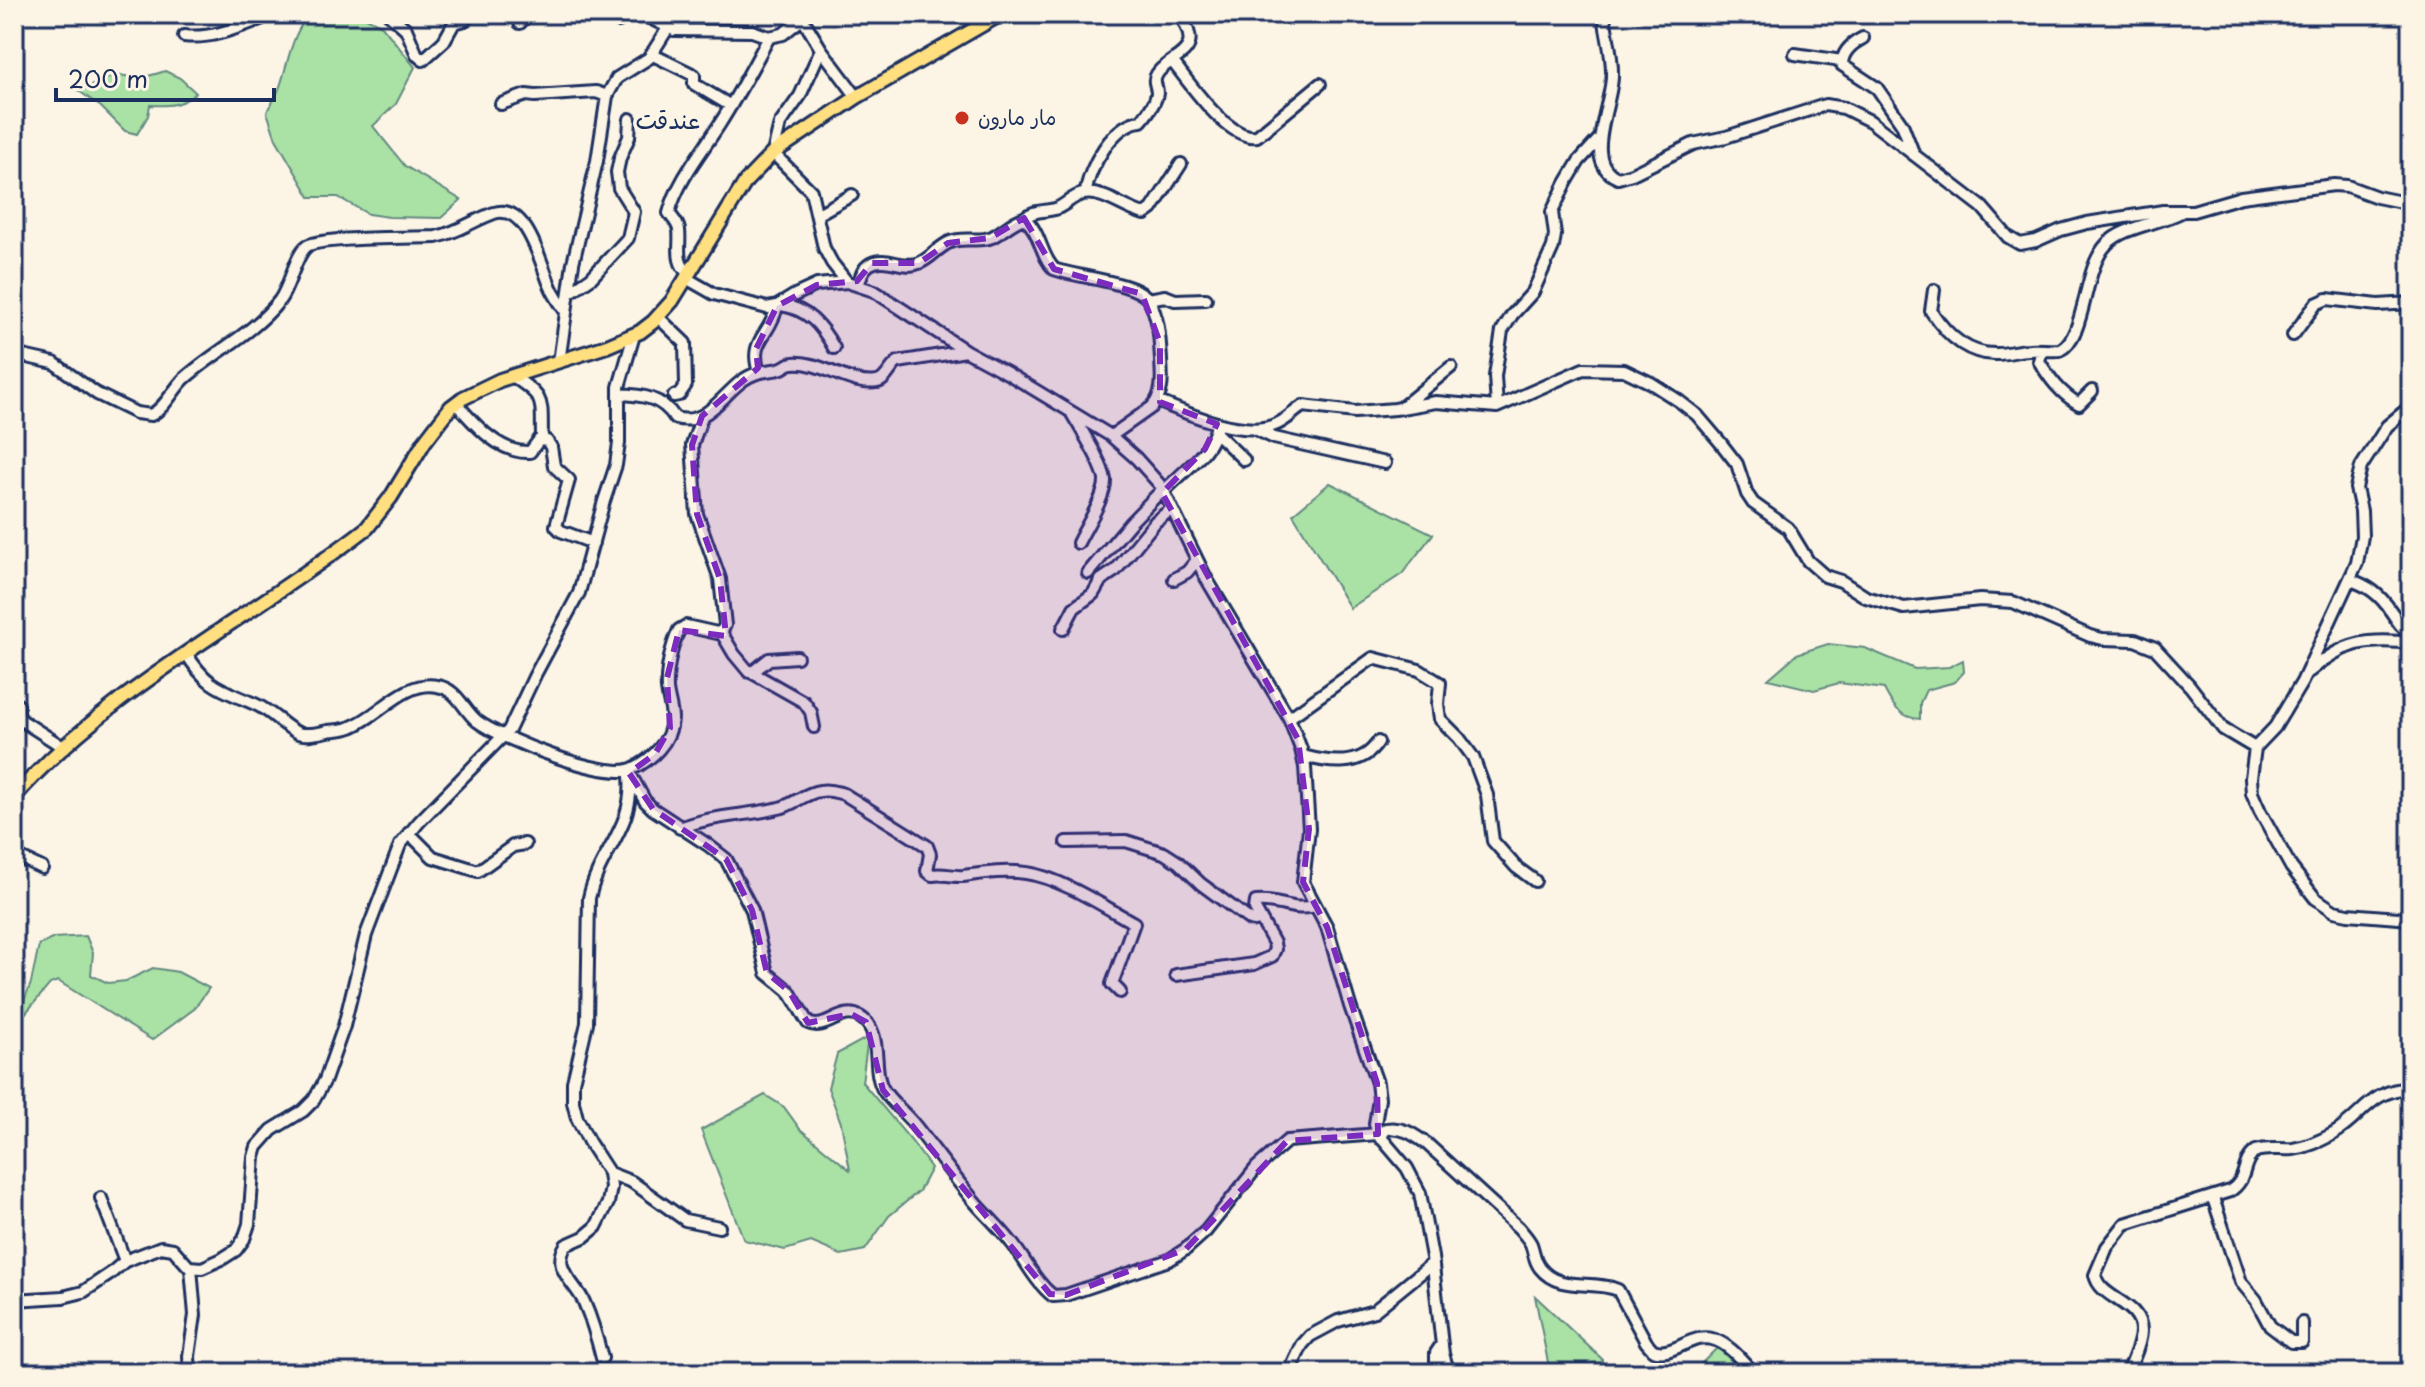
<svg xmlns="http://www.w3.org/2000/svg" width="2425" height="1387" font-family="'Playpen Sans','Playpen Sans Arabic',sans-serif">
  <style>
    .green { fill: #aae1a4; stroke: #628881; stroke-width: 2 }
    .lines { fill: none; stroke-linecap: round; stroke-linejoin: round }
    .minor-casing { stroke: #1b2f5e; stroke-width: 16 }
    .major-casing { stroke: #1b2f5e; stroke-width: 18 }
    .minor { stroke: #fcf5e5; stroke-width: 10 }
    .major { stroke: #ffdf80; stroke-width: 12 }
    .marked { fill: #7b2cbf; fill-opacity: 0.2; stroke: #7b2cbf; stroke-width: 6; stroke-dasharray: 16 10; stroke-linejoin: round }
    .poi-dot { fill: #c8321e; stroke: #fcf5e5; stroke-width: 3 }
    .labels { text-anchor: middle; stroke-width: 7; stroke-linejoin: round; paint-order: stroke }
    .poi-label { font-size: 20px; fill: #1b2f5e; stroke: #fcf5e5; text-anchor: start }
    .quarter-label { font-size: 24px; fill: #1b2f5e; stroke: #fcf5e5 }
  </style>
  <rect width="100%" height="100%" fill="#fcf5e5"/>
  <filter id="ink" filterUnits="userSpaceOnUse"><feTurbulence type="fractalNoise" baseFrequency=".0125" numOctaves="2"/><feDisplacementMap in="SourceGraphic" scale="16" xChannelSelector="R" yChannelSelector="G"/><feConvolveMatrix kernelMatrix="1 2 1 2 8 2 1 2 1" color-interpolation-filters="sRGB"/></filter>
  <g filter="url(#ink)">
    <path class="green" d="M313,14H359L382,26L415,67L396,104L373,126L405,166L461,200L441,218L389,217L368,214L338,197H310L276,139L267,112C271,104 276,97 279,89C287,69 293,23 313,14Z
      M165,71L180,78L196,93C181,106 168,106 150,105L148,116L137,134L125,131L101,107L79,91L117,74C134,80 148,77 165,71Z
      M1330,483L1433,534L1402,574L1350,608L1293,514Z
      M1828,644L1865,648L1915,669L1949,667L1963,660L1964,672L1955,682L1926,690L1920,703V719C1900,718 1892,705 1884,689L1839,683L1814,690L1768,679L1797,654Z
      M86,936L93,953L91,975L108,983L126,981L153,968L178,972L209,988L194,1009L152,1040L58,981L50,984L24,1015L21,1008L31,983L39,945L54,938Z
      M868,1037L862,1082L913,1143L931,1168L919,1191L889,1216L865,1250L841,1255L811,1242L785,1250L744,1240L701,1130L765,1095L784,1107L800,1129L850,1170L841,1123L828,1088L837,1054Z
      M1535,1296L1602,1359V1373H1550Z
      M1718,1347L1743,1373H1699L1697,1368Z"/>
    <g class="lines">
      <g class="minor-casing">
        <path id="minor" d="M389,14L406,29L417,55L423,60L444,41L454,23L465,20L472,14
          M598,14L618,21L630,14
          M642,14L674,30L752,31L769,37L783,34L803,18
          M1604,14C1606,34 1613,55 1612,76C1612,105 1581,163 1618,178L1632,174L1693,144L1726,137L1825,105L1844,108L1870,121L1982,207L2008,237L2020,244L2036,241L2061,230L2087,223L2163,211H2193L2241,197L2334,185L2347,186L2377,197L2411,204
          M801,16L821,49L857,97
          M520,23L528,14
          M184,36C215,40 245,24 274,14
          M1863,38C1851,44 1842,52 1842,65L1877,88L1902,124L1914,155
          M821,49L800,96L780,124L773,153L811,191L824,248L832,263L847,282
          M651,54L694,75V84L731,106
          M1795,54L1842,61
          M1172,61C1189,82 1228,141 1257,136L1320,84
          M501,104L526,95L535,96L596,92L607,96
          M1086,193C1088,168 1114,123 1141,121C1147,114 1156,102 1157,93C1157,85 1152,82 1157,74C1164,62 1184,58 1189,44C1192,34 1184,22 1180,14
          M818,214L852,195
          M1024,218C1034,210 1043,212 1055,209C1065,206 1072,196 1083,194C1104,190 1125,210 1145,214L1152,209L1181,164
          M689,274C674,261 681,247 679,230C678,223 673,219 669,213C678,180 701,153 719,125C737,97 753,67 769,37
          M686,278L714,294L767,308L777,306L795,295L817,285L847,282L874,291L966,351L1007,373L1111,436L1136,458L1161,486L1206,578L1289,718L1301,749L1305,767L1309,829L1303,882L1327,927L1350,1006L1377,1083L1379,1099L1375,1124L1378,1134L1407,1168L1420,1193L1432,1257L1443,1354L1449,1373
          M859,285C860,277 862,269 870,264C886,255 903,270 919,263C930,259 938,247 950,242C964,236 979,243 992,237C1004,231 1011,222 1024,218C1041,232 1040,255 1054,269C1075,277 1136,282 1148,299C1159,315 1160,342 1161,360C1162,377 1164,394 1152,407L1111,436
          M1934,290L1931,311C1946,334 1967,355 1997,354C2008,354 2018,350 2029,350C2039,349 2050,351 2060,350C2087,336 2082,269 2107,244C2122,227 2161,223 2181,212
          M569,293L591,278L628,238L634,212L619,188L617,172L620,158L629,137L630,119
          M1148,299L1165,296L1175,300L1206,299
          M781,305C808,309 821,325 834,348
          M658,317L685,343L686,385L679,395L674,396
          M2293,335L2316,304L2327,299L2378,305L2411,303
          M2042,350L2039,361C2050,379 2061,394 2079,404L2092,391
          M14,354L54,363L97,394L136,413L151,415C165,408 173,390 184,379C215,351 253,334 279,301C290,287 295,255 307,246C321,237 413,238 436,237C457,233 474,220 494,213C527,202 541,265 550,285C554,295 560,303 566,312
          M559,362L573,263L597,161L607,96L617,78L649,58L668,28L672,14
          M759,372C748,339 771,336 777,306
          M512,376C547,398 541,401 542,438
          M619,394C642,395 662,397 675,418C713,429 726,381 758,373C766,370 774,371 782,368C786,366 789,363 793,363C820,360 851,387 877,382C886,381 890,367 898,362L966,351
          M1157,401C1188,414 1245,439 1277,424C1287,420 1294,411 1303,406L1355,412L1395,409L1436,402L1497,407L1583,369L1624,370L1651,383L1679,401L1697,415L1720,442L1737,464L1747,494L1753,503L1788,528L1808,561L1825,576L1841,581L1866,597L1904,608L1980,600L2013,602L2090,636L2103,639L2135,640L2155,648L2190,686L2223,729L2255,748
          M456,403C474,424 500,454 530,452L539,440L547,441L551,447L554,466L569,480L556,526L561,531L593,543
          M2411,406L2387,426L2361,467L2356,488L2361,511L2362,536L2357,563L2302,682L2275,727L2255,748L2251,778L2252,793L2260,811L2291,867L2315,898L2334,911L2348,914L2411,919
          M1402,407L1451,367
          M1497,407L1495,376L1502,331L1512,315L1533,292L1553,247L1555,235L1552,212L1566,183L1579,161L1600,138
          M1071,412C1080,428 1103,463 1105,480C1106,496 1085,528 1078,543
          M1255,429L1274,438L1385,463
          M1215,432L1244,460
          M1163,492C1182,472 1213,452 1217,424
          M1088,573L1131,522L1162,490
          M1174,579L1187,572L1197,560
          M2350,580C2367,585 2380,594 2390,610C2397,619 2400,628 2411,633
          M1063,629L1074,608L1093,594L1101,580L1116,570L1156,521L1172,509
          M721,632L734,654L749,672L754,671L769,659L797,657
          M186,653C208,689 222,689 257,705C272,712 286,728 298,733C307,736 318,733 328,731C336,730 344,730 351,727C380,716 404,680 437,686C458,689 463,710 477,721C501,739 605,780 632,769C651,760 671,742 672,719C672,709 668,699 667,689C666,671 671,647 679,630L686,626L717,633L722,631L725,625L720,579L697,514L692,445L702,416
          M2310,671C2343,642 2367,638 2411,643
          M751,672L804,702L811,712L814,727
          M18,705V713L21,720L63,747
          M1289,718L1373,658L1419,670L1440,683L1438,704L1440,719L1459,738L1473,757L1487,795L1493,841L1516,867L1535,881
          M1303,756C1329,763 1362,768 1378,742
          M628,770L645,801L653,809L708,845L726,859L752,910L767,973L789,991L808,1023C827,1032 841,1006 860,1017C885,1032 870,1070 884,1091C892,1103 904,1112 913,1123C934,1149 953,1176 974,1201C986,1215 1000,1228 1011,1242C1025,1259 1035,1282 1053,1296L1066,1295L1169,1260L1186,1249L1206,1231L1257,1167L1287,1141L1378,1134
          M680,828C712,815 746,816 779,808C794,805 804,793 820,791C829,789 836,792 844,794L927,846L930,854L927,871L932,875C944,873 953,877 963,876C985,873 1004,870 1026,873C1059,877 1105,907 1134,923L1112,984L1120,992
          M409,833L433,857L478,871L513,846L525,844
          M1066,842L1126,841L1164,853L1178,862L1201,884L1250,920L1255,921L1260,919
          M14,855L42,868
          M1176,975L1254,964L1272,956L1275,949L1274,943L1255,909L1256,902C1279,899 1289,912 1316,906
          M1380,1138L1386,1129C1402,1126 1413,1134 1426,1143L1519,1228C1523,1233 1528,1238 1531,1244C1534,1252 1534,1260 1540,1268C1560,1293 1592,1279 1618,1290L1646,1342L1653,1350C1674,1358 1692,1331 1715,1340C1730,1345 1743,1362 1754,1373
          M609,1173L632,1182L685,1220L719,1227
          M101,1198L125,1261
          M2213,1198L2241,1282L2256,1300L2270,1326L2291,1342H2302V1323
          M14,1300L63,1297L83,1292L110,1274L125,1261L161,1247L173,1249L189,1267L202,1268L222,1259L236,1250L244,1239L249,1224L254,1157L257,1147L272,1130L303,1111L314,1100L325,1080L344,1026L366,935L400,845L419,822L509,730L535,675L579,593L604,501L616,465L619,443V387L634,335
          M602,1358C598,1342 591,1318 584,1302C575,1282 551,1269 566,1245L584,1237L596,1227L608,1203L611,1187L609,1173L589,1142L577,1118L573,1102V1082L587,1023L589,898C599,852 635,827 630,777
          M190,1373L189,1356L195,1315L191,1268
          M1289,1373L1302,1345L1310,1336L1338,1321L1374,1311L1433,1263
          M1436,1373V1353L1442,1344
          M2128,1373C2132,1360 2141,1345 2141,1331C2141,1301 2100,1300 2095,1275L2107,1247L2125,1224L2230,1191C2249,1179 2240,1163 2256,1151C2268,1147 2280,1150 2293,1149C2308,1147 2320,1141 2333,1134C2364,1116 2369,1090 2411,1088"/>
      </g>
      <g class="major-casing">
        <path id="major" d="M14,797C113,685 250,619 367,528L391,497L425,441L451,407L463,398L500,380L607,346L640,332L653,322L672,301L746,181L773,153L857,97L1001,14"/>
      </g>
      <use href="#minor" class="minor"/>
      <use href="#major" class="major"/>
    </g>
  </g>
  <path class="marked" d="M1024,218L1054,269L1142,294L1160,343V402L1217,424L1205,449L1162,493L1298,739L1309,829L1303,882L1327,927L1377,1083L1378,1134L1287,1141L1186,1249L1066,1295L1050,1294L883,1090L866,1022L851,1014L808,1023L789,991L767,973L752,910L726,859L653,809L629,773L655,754L670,728L667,678L679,630L726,636L720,579L697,514L692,445L702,416L758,368L756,349L777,306L817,285L857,281L872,263H919L948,243L990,238Z"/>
  <circle class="poi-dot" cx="962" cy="118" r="8"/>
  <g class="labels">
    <g class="poi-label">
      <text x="978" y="125">مار مارون</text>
    </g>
    <g class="quarter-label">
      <text x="668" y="129">عندقت</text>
    </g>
  </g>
  <rect width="2425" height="1387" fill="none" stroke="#fcf5e5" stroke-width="48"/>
  <rect x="24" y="24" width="2377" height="1339" fill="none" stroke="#1b2f5e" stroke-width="3" filter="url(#ink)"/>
  <path d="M56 88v12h218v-12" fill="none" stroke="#1b2f5e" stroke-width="4"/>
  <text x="68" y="88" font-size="24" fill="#1b2f5e" stroke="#fcf5e5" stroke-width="6" paint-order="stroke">200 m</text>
</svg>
